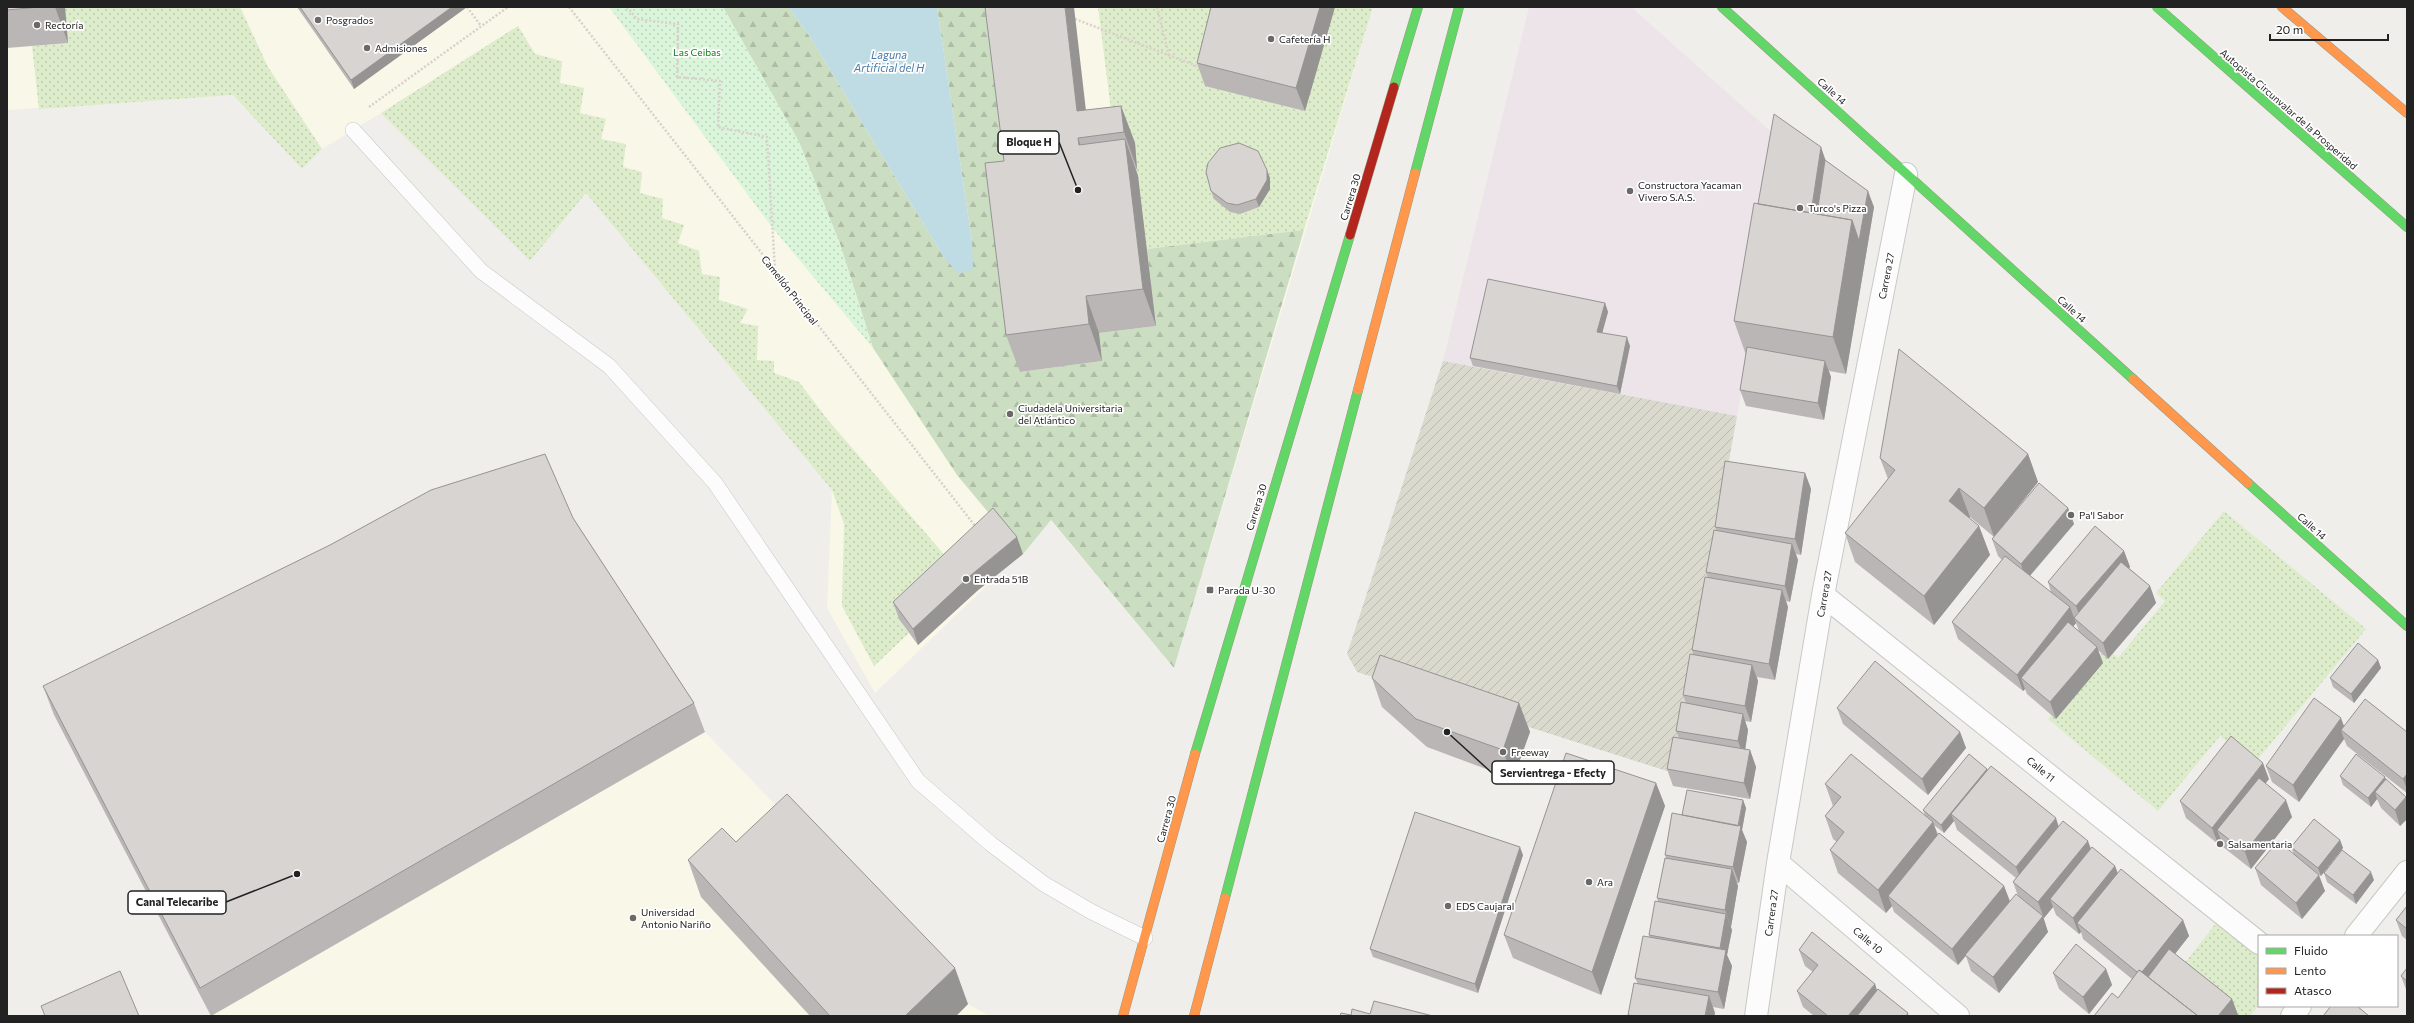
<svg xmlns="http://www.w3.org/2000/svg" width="2414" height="1023" font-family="Commissioner,sans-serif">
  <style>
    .industrial { fill: #ede4e9 }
    .education { fill: #f8f7e8 }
    .construction { fill: url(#construction-furrows) }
    .grass { fill: url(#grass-dots) }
    .forest { fill: url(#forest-firs) }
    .park { fill: url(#park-dots) }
    .water { fill: #bfdbe3 }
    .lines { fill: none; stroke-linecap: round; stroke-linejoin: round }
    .lane-casing { stroke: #c9c8c7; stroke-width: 16 }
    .street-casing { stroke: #c9c8c7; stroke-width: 24 }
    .fast-casing { stroke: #999a82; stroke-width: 10 }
    .slow-casing { stroke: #999a82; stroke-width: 10 }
    .jam-casing { stroke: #999a82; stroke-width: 10 }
    .path { stroke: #dccecd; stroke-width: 2.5; stroke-dasharray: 2 2; stroke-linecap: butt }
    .lane { stroke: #fdfcfc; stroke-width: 15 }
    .street { stroke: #fdfcfc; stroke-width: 22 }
    .fast { stroke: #63d668; stroke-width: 9 }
    .slow { stroke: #ff974d; stroke-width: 9 }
    .jam { stroke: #b3261e; stroke-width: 9 }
    .wall { fill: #b9b6b5; fill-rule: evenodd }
    .shaded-wall { fill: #969493 }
    .building { fill: #d7d4d2; stroke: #969493 }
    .poi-dot { fill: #6a6968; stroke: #fff; stroke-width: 1.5 }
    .labels { text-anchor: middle; stroke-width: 3.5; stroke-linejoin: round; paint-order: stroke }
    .poi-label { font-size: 10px; fill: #222; stroke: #fff; text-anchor: start }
    .park-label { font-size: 10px; fill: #0c8416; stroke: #fff }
    .street-label { font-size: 10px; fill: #222; stroke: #fff }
    .water-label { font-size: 11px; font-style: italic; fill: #4a7aab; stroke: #fff }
    .leader { fill: none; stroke: #222; stroke-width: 1.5 }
    .callout-dot { fill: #222; stroke: #fff; stroke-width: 1.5 }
    .callout { fill: #fff; stroke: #222; stroke-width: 1.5 }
    .callout-label { font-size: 11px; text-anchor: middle; font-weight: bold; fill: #222 }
  </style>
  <defs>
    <pattern id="construction-furrows" width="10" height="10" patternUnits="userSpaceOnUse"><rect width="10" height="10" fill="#d9d9cd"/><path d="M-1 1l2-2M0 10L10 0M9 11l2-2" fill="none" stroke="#babab0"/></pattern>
    <pattern id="grass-dots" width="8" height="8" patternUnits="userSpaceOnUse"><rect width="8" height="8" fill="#ddeccb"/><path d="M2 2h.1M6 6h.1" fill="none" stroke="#bdcaae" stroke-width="1.8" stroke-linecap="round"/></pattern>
    <pattern id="forest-firs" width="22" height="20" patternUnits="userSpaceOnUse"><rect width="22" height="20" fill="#cbdec1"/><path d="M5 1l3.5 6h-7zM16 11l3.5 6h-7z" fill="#aebea6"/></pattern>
    <pattern id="park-dots" width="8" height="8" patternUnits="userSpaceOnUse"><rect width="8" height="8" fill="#daf5da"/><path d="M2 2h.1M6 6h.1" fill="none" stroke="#bbd2bb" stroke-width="1.8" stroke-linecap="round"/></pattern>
  </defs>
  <rect width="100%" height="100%" fill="#f0eeeb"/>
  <path class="industrial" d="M1529,7H1631L1784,143L1737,416L1443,361Z"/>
  <path class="education" d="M7,7H1373L1174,668L1050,520L1007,566L875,693L827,608L832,490L586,193L530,261L381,113L322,149L302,169L233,95L7,110Z
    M705,732L968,1004L989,1016H211Z"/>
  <path class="construction" d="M1443,361L1737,416L1673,773L1357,672L1347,654Z"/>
  <path class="grass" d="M65,7H240L268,67L322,149L302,169L233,95L39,109L32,46L68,43Z
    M1098,7H1225L1304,111L1335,7H1373L1304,230L1147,249L1138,176L1092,175L1137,169L1111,110Z
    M518,26L535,54L562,61L560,83L584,88L580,113L606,119L601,139L626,144L623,167L642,172L640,193L663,199L662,218L684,225L678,243L699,251L702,274L720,277L719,300L748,309L740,323L758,326L757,360L774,361V373L799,382L827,419L954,566L899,618L909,633L874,666L842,606L844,524L832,490L586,193L530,261L381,113Z
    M2224,511L2366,629L2254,764L2220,736L2158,811L2048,719L2106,648L2118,658L2165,601L2156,593Z
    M2217,922L2259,956V1005L2250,1016H2239L2180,969Z"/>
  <path class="forest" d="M723,7H789L810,37L945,259L972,241L937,7H994L1020,372L1102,361L1099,333L1156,326L1147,249L1304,230L1174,668L1051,520L1023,554L957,475L873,348L840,244L799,142Z"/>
  <path class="park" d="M609,7H723L799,142L840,244L873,348L771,226Z"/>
  <path class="water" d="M789,7H937L972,241L973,269L959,274L945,259L810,37Z"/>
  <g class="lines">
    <g class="lane-casing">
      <path id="lane" d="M353,130L481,271L609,366L715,483L918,781L991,844L1044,884L1092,912L1145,938"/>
    </g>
    <g class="street-casing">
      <path id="street" d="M1823,595L2259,943
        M1778,863L1958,1016
        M2356,936L2407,872
        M1756,1016L1778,863L1823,595L1906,174
        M2292,1016L2300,1006"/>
    </g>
    <g class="fast-casing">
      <path id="fast" d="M1722,7L2133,379
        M2157,7L2407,227
        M1394,87L1418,7
        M1415,173L1459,7
        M2248,483L2407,626
        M1195,754L1350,235
        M1225,898L1358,390"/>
    </g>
    <g class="slow-casing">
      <path id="slow" d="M2282,7L2407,113
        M2133,379L2248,483
        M1358,390L1415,173
        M1123,1016L1195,754
        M1194,1016L1225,898"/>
    </g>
    <g class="jam-casing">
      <path id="jam" d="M1350,235L1394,87"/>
    </g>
    <path class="path" d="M467,7L481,26
      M569,7L976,527
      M627,7L637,19L678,24L677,77L720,81L718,127L767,137L775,270
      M1157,7L1169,56
      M1075,19L1202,68
      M369,107L508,7"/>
    <use href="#lane" class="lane"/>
    <use href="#street" class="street"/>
    <use href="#fast" class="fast"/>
    <use href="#slow" class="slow"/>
    <use href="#jam" class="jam"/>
  </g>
  <path class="wall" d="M7,7H65L68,43L7,48Z
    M297,7H467L354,89Z
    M1211,7H1335L1305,111L1205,86L1197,63Z
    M1121,106L1135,143L1137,169H1136L1138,176L1156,326L1099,333L1102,361L1020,372L1006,335L1004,161L1086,110Z
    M1825,160L1874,207L1846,374L1829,371L1831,377L1824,420L1746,406L1740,390L1746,355L1734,321L1758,204Z
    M1270,178V189L1259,207L1240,214L1230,212L1214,199L1211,191Z
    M1605,303L1608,312L1602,333L1630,346L1620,394L1473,366L1470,358Z
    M2028,454L2038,482L1996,535L2068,508L2074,524L2030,576L2051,592L2048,582L2124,551L2130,567L2129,568L2150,586L2156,603L2108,659L2098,650L2103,663L2056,719L2027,694L2025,689L2023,691L1958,639L1952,622L2002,560L1998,556L1992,539L1994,537L1970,517L1969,518L1979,526L1990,555L1934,625L1855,562L1845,533L1888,479L1880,458ZM2076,623L2079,631L2073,626Z
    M1805,473L1811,489L1801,555L1796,554L1798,560L1790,602L1786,601L1788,607L1775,680L1757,677L1758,681L1751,722L1745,721L1748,730L1745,750H1750L1756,767L1750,799L1673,786L1667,769L1679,738L1676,731L1686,703L1683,695L1693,654L1692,650L1708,578L1706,572L1717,531L1715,527Z
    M573,518L694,703L705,732L211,1016L54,715L43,686Z
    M1023,554L977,591L918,645L899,619L893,602Z
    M2378,660L2381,668L2354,703L2333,687L2330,678Z
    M1372,678L1519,703L1530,732L1513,779L1427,747L1382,707Z
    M1837,708L1960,732L1966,748L1928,795L1843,724Z
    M2344,725L2407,732V793L2347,746L2344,739L2299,802L2272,782L2266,766Z
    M1987,769L1988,770L2059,827L2115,866L2118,874L2183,920L2189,936L2175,954L2232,999L2238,1015L2118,998L2132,979L2083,939L2081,932L2079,934L2056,915L2053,907L2044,918H2043L2048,932L1999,993L1971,971L1966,956L1958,965L1894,912L1892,906L1886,913L1838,873L1830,850L1837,842L1833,839L1825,816L1833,806L1825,784L1925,815L1923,810ZM1954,821L1957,830L2016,878L2013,882L2018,896L2010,901L2004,886L1938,834L1934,825L1944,833Z
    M2340,776L2385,777L2386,780L2406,797L2407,799V819L2400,826L2381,808L2377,799L2371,807L2343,785Z
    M2269,779L2265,784L2292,817L2251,869L2223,847L2221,840L2218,844L2186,818L2180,801Z
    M1656,783L1665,806L1601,995L1513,958L1504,935Z
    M1743,800L1746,808L1742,830L1747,842L1739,883H1737L1738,886L1731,927L1730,926L1732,930L1727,955L1732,966L1724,1009L1713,1007L1715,1013L1714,1016H1629L1628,1015L1638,984L1635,978L1649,937V935L1658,901L1657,898L1666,858L1665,855L1682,815Z
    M2340,840L2343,848L2321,876L2307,866L2325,891L2302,919L2261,885L2255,868L2294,855L2291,847Z
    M736,842L968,1004L956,1016H810L701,897L688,860Z
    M1523,855L1478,993L1373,957L1370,949Z
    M2324,873L2374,880L2356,904L2327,882Z
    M2407,906V940L2402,936L2396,920Z
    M1799,950L1875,984L1877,991L1908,1013L1909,1016H1814L1803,1007L1797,991L1813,972L1805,966Z
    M2407,968V992L2401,976Z
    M2106,969L2112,985L2089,1014L2059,989L2053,973Z"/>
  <path class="shaded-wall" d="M55,7H65L68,43Z
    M452,7H467L354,89L351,80Z
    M1065,7H1074L1089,137L1077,111Z
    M1320,7H1335L1305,111L1296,88Z
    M1121,106L1135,143L1137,169L1124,132Z
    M1078,138L1092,175L1079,145Z
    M1125,139L1138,176L1156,326L1143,289Z
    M1821,147L1831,176L1822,234L1810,220Z
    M1267,170L1270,178V189L1259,207L1256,199Z
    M1868,191L1874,207L1846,374L1833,337L1852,220Z
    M1086,296L1099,333L1102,361L1089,324Z
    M1605,303L1608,312L1600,341L1597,332Z
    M1627,337L1630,346L1620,394L1617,386Z
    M1825,361L1831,377L1824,420L1818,403Z
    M2028,454L2038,482L1994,537L1984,508Z
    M1805,473L1811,489L1801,555L1795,539Z
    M1959,488L1970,517L1959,530L1949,501Z
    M2068,508L2074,524L2026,580L2021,564Z
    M1979,526L1990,555L1934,625L1924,596Z
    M1017,537L1023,554L977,591L918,645L913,629L971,575Z
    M1792,544L1798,560L1790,602L1785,586Z
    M2124,551L2130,567L2082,623L2076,606Z
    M2150,586L2156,603L2108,659L2103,643Z
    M1782,590L1788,607L1775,680L1769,664Z
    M2070,607L2076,623L2029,684L2021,678L2025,689L2023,691L2017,675Z
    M2097,647L2103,663L2056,719L2050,702Z
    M2378,660L2381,668L2354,703L2351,694Z
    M1752,665L1758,681L1751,722L1745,706Z
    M1519,703L1530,732L1513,779L1503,750Z
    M1743,714L1748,730L1744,758L1738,741Z
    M2341,718L2347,734L2341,730L2344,739L2299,802L2293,785Z
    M1960,732L1966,748L1928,795L1922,779Z
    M1750,750L1756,767L1750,799L1744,783Z
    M2263,763L2269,779L2224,836L2217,830L2221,840L2218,844L2212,828Z
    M1987,769L1990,777L1951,814L1954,821L1944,833L1941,825Z
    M2407,774V789L2403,779Z
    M2385,777L2388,786L2375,792L2377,799L2371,807L2368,798Z
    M1656,783L1665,806L1601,995L1592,972Z
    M2406,797L2407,799V819L2400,826L2395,810Z
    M1743,800L1746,808L1742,830L1747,842L1739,883L1733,867L1738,829Z
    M2286,800L2292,817L2251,869L2245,852Z
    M2056,818L2061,834L2022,883L2016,867Z
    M1933,822L1941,845L1888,896L1892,906L1886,913L1878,890Z
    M2340,840L2343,848L2321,876L2318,868Z
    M2088,841L2094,857L2050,899L2053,907L2044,918L2038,902Z
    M1520,847L1523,855L1478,993L1475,984Z
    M2115,866L2121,882L2077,923L2081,932L2079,934L2073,918Z
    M1732,869L1738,886L1731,927L1725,910Z
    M2371,872L2374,880L2356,904L2353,895Z
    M2319,875L2325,891L2302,919L2296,903Z
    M2004,886L2010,902L1958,965L1952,949Z
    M1726,914L1732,930L1727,955L1732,966L1724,1009L1718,992L1724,959L1720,948Z
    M2043,916L2048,932L1999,993L1993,977Z
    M2183,920L2189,936L2149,987L2140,974Z
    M955,968L968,1004L956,1016H905Z
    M2106,969L2112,985L2089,1014L2083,997Z
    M1875,984L1880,1000L1867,1016H1848Z
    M1709,996L1715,1013L1714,1016H1705Z
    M2232,999L2238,1015L2237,1016H2218Z"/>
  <path class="building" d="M7,7H40L7,10Z
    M300,7H452L351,80Z
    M985,7H1065L1077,111L1121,106L1124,132L1078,138L1079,145L1125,139L1143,289L1086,296L1089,324L1006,335L985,163L1004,161Z
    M1211,7H1320L1296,88L1197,63Z
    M1774,114L1821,147L1811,213L1758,204Z
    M1239,143L1258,151L1267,170V180L1256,199L1237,205L1227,203L1211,191L1206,172L1208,163L1220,148Z
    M1825,160L1868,191L1859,241L1852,220L1817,214Z
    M1754,203L1852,220L1833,337L1734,321Z
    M1488,279L1605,303L1597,332L1627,337L1617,386L1470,358Z
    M1747,347L1825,361L1818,403L1740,390Z
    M1899,349L2028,454L1984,508L1959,488L1949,501L1979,526L1924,596L1845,533L1895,470L1880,458Z
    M545,454L573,518L694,703L200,988L43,686L330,545L431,490Z
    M1725,461L1805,473L1795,539L1715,527Z
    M2039,483L2068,508L2021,564L1992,539Z
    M993,508L1017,537L971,575L913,629L893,602Z
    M2095,526L2124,551L2076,606L2048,582Z
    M1714,530L1792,544L1785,586L1706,572Z
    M2005,556L2070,607L2017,675L1952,622Z
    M2121,562L2150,586L2103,643L2074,618Z
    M1705,577L1782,590L1769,664L1692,650Z
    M2068,622L2097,647L2050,702L2021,678Z
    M2358,643L2378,660L2351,694L2330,678Z
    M1690,654L1752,665L1745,706L1683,695Z
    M1380,655L1519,703L1503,750L1416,719L1372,678Z
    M1875,661L1960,732L1922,779L1837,708Z
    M2314,698L2341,718L2293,785L2266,766Z
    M2365,699L2407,732V774L2403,779L2341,730Z
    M1681,702L1743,714L1738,741L1676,731Z
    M2231,736L2263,763L2212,828L2180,801Z
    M1673,737L1750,750L1744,783L1667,769Z
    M1566,753L1656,783L1592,972L1504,935Z
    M1851,754L1933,822L1878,890L1830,850L1844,832L1825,816L1841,797L1825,784Z
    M1969,754L1987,769L1941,825L1923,810Z
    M2356,754L2385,777L2368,798L2340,776Z
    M1991,766L2056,818L2016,867L1951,814Z
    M2259,778L2286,800L2245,852L2217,830Z
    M2386,779L2406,797L2395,810L2375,792Z
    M1687,790L1743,800L1738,826L1682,815Z
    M787,794L955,968L905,1016H830L688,860L722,828L736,842Z
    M1415,812L1520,847L1475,984L1370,949Z
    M1672,813L1741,826L1733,867L1665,855Z
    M2314,819L2340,840L2318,868L2291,847Z
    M2063,821L2088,841L2038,902L2013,882Z
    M1939,833L2004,886L1952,949L1888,896Z
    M2278,841L2319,875L2296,903L2255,868Z
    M2092,847L2115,866L2073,918L2050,899Z
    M2342,850L2371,872L2353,895L2324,873Z
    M1665,858L1732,869L1725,910L1657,898Z
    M2121,869L2183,920L2142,972L2139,970L2137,972L2077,923Z
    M2016,894L2043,916L1993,977L1965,955Z
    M1655,901L1726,914L1720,948L1649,935Z
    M2407,906V929L2396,920Z
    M1812,932L1875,984L1848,1016H1828L1797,991L1818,965L1799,950Z
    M1643,936L1726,950L1718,992L1635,978Z
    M2076,944L2106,969L2083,997L2053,973Z
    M2169,949L2232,999L2218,1016H2198L2148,977Z
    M2407,968V981L2401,976Z
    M2139,970L2198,1016H2094L2112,993L2118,998Z
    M120,971L139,1016H45L41,1006Z
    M1634,983L1709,996L1705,1016H1635L1628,1015Z
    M1878,989L1908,1013L1906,1016H1857Z
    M1374,1001L1433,1016H1351L1352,1009L1370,1014Z
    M2331,1006H2357L2369,1016H2323Z
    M1341,1013L1351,1015V1016H1340Z"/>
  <g class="poi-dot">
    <circle cx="318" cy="20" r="4"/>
    <circle cx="37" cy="25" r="4"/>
    <circle cx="1271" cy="39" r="4"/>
    <circle cx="367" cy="48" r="4"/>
    <circle cx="1630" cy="191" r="4"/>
    <circle cx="1800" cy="208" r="4"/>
    <circle cx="1010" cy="414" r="4"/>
    <circle cx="2071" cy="515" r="4"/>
    <circle cx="966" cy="579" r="4"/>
    <rect x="1206" y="586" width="8" height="8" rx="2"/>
    <circle cx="1503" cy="752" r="4"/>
    <circle cx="2220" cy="844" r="4"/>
    <circle cx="1589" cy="882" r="4"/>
    <circle cx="1448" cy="906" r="4"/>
    <circle cx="633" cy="918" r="4"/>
  </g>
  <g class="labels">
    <g class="poi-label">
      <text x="326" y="24">Posgrados</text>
      <text x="45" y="29">Rectoría</text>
      <text x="1279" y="43">Cafetería H</text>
      <text x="375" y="52">Admisiones</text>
      <text x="1638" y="189">Constructora Yacaman<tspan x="1638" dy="12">Vivero S.A.S.</tspan></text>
      <text x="1808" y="212">Turco's Pizza</text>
      <text x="1018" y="412">Ciudadela Universitaria<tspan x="1018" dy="12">del Atlántico</tspan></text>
      <text x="2079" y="519">Pa'l Sabor</text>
      <text x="974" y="583">Entrada 51B</text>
      <text x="1218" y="594">Parada U-30</text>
      <text x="1511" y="756">Freeway</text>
      <text x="2228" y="848">Salsamentaria</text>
      <text x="1597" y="886">Ara</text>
      <text x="1456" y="910">EDS Caujaral</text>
      <text x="641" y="916">Universidad<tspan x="641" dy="12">Antonio Nariño</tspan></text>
    </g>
    <g class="park-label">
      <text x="697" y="56">Las Ceibas</text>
    </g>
    <g class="street-label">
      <text transform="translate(1832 91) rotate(42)" y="4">Calle 14</text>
      <text transform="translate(2289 109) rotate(41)" y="4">Autopista Circunvalar de la Prosperidad</text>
      <text transform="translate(1350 197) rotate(-73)" y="4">Carrera 30</text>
      <text transform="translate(1886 276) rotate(-79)" y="4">Carrera 27</text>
      <text transform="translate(790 290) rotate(52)" y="4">Camellón Principal</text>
      <text transform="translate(2072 309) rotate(42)" y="4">Calle 14</text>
      <text transform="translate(1256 507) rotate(-73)" y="4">Carrera 30</text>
      <text transform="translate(2312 526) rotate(42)" y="4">Calle 14</text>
      <text transform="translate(1824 594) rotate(-80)" y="4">Carrera 27</text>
      <text transform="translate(2041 769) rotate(39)" y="4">Calle 11</text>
      <text transform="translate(1166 819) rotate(-75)" y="4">Carrera 30</text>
      <text transform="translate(1771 913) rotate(-82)" y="4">Carrera 27</text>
      <text transform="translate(1868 940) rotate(40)" y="4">Calle 10</text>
    </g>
    <g class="water-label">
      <text x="889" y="59">Laguna<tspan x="889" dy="13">Artificial del H</tspan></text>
    </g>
  </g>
  <path class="leader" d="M1078 190L1059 142M1447 732L1492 773M297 874L226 902"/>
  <g class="callout-dot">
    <circle cx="1078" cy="190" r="4"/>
    <circle cx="1447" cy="732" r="4"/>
    <circle cx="297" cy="874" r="4"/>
  </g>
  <g class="callout">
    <rect x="998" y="131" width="61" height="23" rx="4"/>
    <rect x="1492" y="761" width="122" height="23" rx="4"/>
    <rect x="128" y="891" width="98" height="23" rx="4"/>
  </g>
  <g class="callout-label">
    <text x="1029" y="146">Bloque H</text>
    <text x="1553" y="777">Servientrega - Efecty</text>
    <text x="177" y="906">Canal Telecaribe</text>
  </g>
  <rect width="2414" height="1023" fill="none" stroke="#222222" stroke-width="16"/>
  <rect x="2258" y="935" width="140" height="72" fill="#ffffff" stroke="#a7a7a7"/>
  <rect x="2266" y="948" width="20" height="6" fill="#63d668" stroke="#a7a7a7"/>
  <text x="2294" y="955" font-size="12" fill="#222222">Fluido</text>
  <rect x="2266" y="968" width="20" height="6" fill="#ff974d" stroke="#a7a7a7"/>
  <text x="2294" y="975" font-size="12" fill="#222222">Lento</text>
  <rect x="2266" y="988" width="20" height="6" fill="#b3261e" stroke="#a7a7a7"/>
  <text x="2294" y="995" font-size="12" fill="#222222">Atasco</text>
  <path d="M2270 34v6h118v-6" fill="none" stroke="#222222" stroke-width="2"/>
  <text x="2276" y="34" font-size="12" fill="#222222" stroke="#ffffff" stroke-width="3" paint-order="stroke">20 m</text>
</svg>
